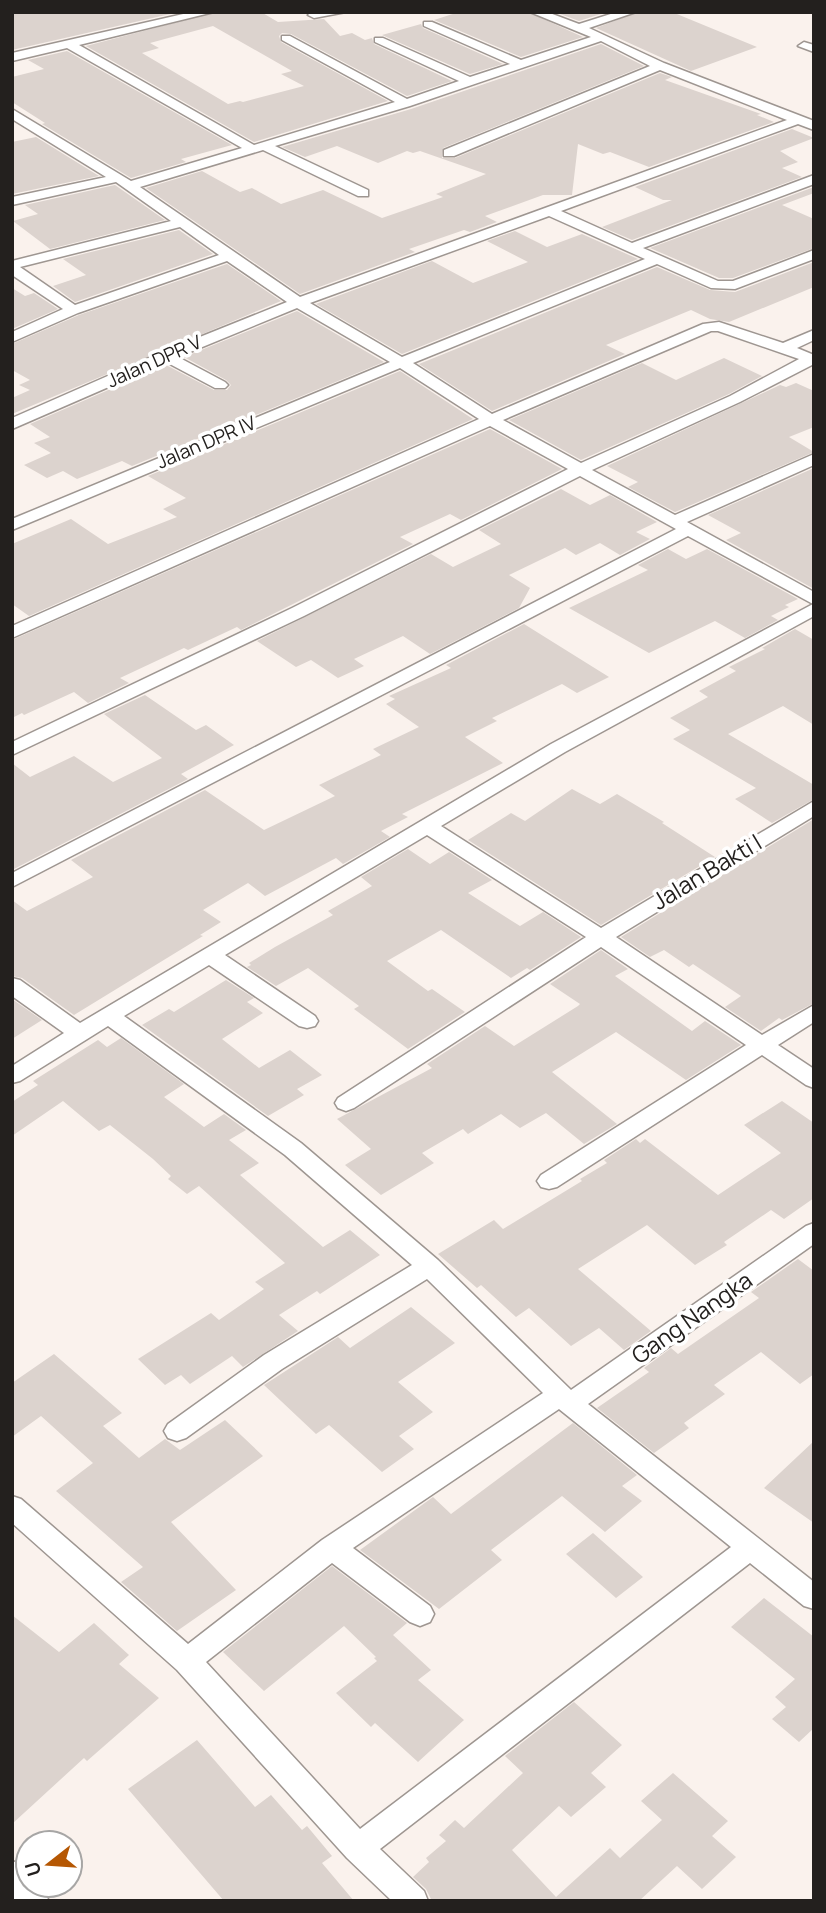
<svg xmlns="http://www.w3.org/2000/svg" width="826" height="1913" font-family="Manrope,sans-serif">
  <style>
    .building { fill: #dcd3ce; fill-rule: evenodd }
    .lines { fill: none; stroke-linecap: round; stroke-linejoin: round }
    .minor-casing { stroke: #9e9691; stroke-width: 3 }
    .minor { fill: #fff; fill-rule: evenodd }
    .labels { text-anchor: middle; stroke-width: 7; stroke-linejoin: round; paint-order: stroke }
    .far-street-label { font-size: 19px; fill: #23201e; stroke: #fff }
    .street-label { font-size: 23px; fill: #23201e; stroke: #fff }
  </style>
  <rect width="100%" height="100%" fill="#faf2ed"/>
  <path class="building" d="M12,12H179L12,50Z
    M216,12H261L278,22L324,19L340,36L352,33L365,40L372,38L374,44L452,81L407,96L291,34L282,33L279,36L281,42L388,101L254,142L86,46ZM213,26L292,71L281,74L304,86L243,102L240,101L228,104L142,53L159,48L150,43Z
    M459,12H528L583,37L521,57L434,20Z
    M555,12H607L579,21Z
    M638,12H672L757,47L691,71L596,28Z
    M421,24L423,28L503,64L470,74L382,35Z
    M601,44L644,66L443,148L442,158H455L660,73L672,77L665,80L761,114L757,115L774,122L649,167L610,152L603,154L578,144L572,195H543L485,216L497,222L470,232L464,230L409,249L415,252L300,294L146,188L202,171L240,192L252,188L281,204L323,190L382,218L443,197L436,194L486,174L420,151L413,153L407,151L378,163L337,146L305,157L282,147L411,109Z
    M67,51L232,145L181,159L186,162L131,178L42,124L45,123L12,102V77L44,69L28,60Z
    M792,129L814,138L780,151L798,162L782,168L802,177L632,240L602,227L672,200H663L635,187Z
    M36,137L99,176L12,194V142Z
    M115,185L165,220L50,249L13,221L38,214L25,205Z
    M814,187V193L782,205L814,219V248L733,278H719L650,248Z
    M179,230L213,254L75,302L53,286L86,275L63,259Z
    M515,231L547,247L582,234L638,259L402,354L316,304L432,261L473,283L528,262L487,241Z
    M814,262V287L729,322L710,319L691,310L606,345L625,354L492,411L419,364L657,267L710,290L735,292Z
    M227,264L281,301L12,414V398L30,390L19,385L30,380L12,370V344L79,315Z
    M12,288L25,296L34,293L58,309L12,329Z
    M297,311L384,362L132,466L122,461L77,479L63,471L47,478L24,465L51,453L34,443L50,437L30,424L166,365L214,390H227L231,385L226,380L184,357Z
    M724,358L762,376L729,394L581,460L509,420L642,363L676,380Z
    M400,371L473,419L29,616L12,604V544L71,519L108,544L177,517L163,509L186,498L148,476Z
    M796,383L814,391V427L789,437L814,452L675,512L628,487L638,482L607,466L780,385L786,387Z
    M490,429L562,469L461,520L450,514L400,537L413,544L241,630L237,627L188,650L184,648L120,678L129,683L88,703L74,692L24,715L22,713L12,718V640Z
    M814,468V589L726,540L741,533L708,515Z
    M561,489L590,505L610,495L657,522L636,532L650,539L620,555L600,543L576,555L565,548L509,575L530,588L519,608L430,654L403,636L354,659L364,666L338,678L311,660L296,667L257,641L431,554L453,567L501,544L479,530Z
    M668,549L686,559L707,549L798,599L785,605L789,607L771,616L778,620L745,638L715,621L649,653L569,608L648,570L638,565Z
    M524,624L609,677L577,693L562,684L492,718L497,721L465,737L503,763L402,814L408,817L381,831L390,837L343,864L336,858L265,896L248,883L203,910L221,922L200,935L203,936L74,1015L22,978L12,976V900L27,911L93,877L71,860L205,790L264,830L335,796L319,785L381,755L373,749L419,727L386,704L395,699L389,696L451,668L446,665Z
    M795,629L814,640V725L783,706L728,734L814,785V799L772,823L735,799L756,788L673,739L690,730L670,718L708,697L699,691L736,671L729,667L765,649L762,648Z
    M145,695L196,730L206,725L234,745L181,774L188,779L12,870V763L30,777L74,756L113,782L162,758L104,714Z
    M572,789L600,804L617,794L664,822L662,823L715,857L601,925L468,840L511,813L525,821Z
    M814,819V1003L782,1020L779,1018L761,1031L725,1007L741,996L693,964L689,967L664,950L650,957L621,937Z
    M408,849L430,864L449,852L492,880L468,893L520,926L543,912L581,937L530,970L527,968L511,978L441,930L387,961L428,991L432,989L465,1012L408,1049L354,1009L359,1006L308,968L276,986L247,967L251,965L249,963L275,947L333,915L328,911L372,886L361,877Z
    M601,950L628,969L615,976L692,1031L705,1021L741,1045L686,1080L616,1032L552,1072L617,1124L584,1144L546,1113L520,1128L501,1114L468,1134L463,1129L422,1153L434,1163L381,1195L345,1165L371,1149L337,1119L432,1068L427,1064L485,1026L514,1046L578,1006L580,1004L550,984Z
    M226,980L254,998L247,1002L263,1013L222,1039L259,1068L290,1050L322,1075L297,1089L304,1095L268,1116L142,1025L169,1009L174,1012Z
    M12,999L42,1020L12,1039Z
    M121,1038L184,1084L164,1097L204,1127L224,1114L246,1130L229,1140L259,1163L240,1175L323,1247L350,1230L380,1255L320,1294L317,1291L279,1315L298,1331L243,1367L232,1356L190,1384L181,1375L165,1385L138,1359L211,1313L219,1320L264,1289L255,1282L285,1263L199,1186L187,1194L168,1179L171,1176L153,1159L110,1125L99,1131L63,1101L12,1136V1102L38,1085L33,1081L98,1040L107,1047Z
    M782,1101L814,1123V1198L784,1219L771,1210L724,1242L727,1245L695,1265L647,1225L578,1269L651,1331L624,1350L599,1328L571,1346L529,1308L516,1317L481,1285L477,1288L438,1254L494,1220L503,1229L582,1181L580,1179L607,1163L604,1160L636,1139L640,1143L645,1139L718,1195L781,1153L744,1125Z
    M798,1259L814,1271V1374L800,1384L761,1352L714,1385L725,1394L684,1423L689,1428L654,1453L597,1408L649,1372L644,1368L671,1348L678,1354L759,1298L751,1292Z
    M411,1307L455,1343L398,1382L433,1412L399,1436L414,1449L382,1472L329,1425L316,1434L264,1385L338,1337L350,1348Z
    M54,1354L122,1413L103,1426L139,1458L165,1439L180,1450L225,1420L263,1456L171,1522L236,1590L177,1631L121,1582L143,1567L56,1491L93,1463L41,1416L12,1437V1383Z
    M573,1423L637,1475L622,1486L642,1501L605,1532L562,1496L491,1550L502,1560L439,1609L360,1550L433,1497L451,1514Z
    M814,1441V1523L764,1488Z
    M593,1533L643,1577L616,1598L566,1554Z
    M332,1566L407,1623L393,1635L431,1670L418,1680L464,1720L418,1762L375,1723L371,1727L336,1693L377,1661L374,1658L376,1657L344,1626L264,1691L223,1652Z
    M764,1598L814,1637V1728L799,1742L772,1719L786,1707L775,1697L795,1679L731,1627Z
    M12,1615L59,1652L94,1623L129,1655L119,1664L159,1698L87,1761L84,1758L12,1824Z
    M574,1702L622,1745L591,1773L606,1787L571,1817L559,1806L512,1850L556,1897L610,1848L620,1858L662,1820L641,1801L673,1773L728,1821L712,1836L736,1857L702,1889L677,1866L639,1901H432L426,1889L413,1877L429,1862L426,1858L446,1841L439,1835L455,1820L464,1828L523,1773L505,1756Z
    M197,1740L255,1807L271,1795L302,1830L307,1826L332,1856L322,1863L354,1901H224L128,1789Z"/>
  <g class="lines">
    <g class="minor-casing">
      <path id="minor" d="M192,12H214L79,45L254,145L395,102L282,40V36H290L407,99L459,81L375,42V38H383L470,77L510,64L424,26V22H432L521,60L591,37L530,12H547L579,24L617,12H636L589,28L664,63L814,121V130L798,124L561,211L632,243L814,175V184L643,248L718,281H733L814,250V259L735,289L711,288L657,264L413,363L492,414L703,324L719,322L783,343L814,330V340L797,348L814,355V364L740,402L592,470L675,515L814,454V465L687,522L814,592V616L565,752L441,826L601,928L814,801V816L616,937L762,1035L814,1005V1022L778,1045L814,1069V1088L806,1085L762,1055L557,1187L549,1189L541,1187L537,1181L541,1175L746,1045L601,947L354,1108L346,1111L338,1108L335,1103L338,1098L586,937L427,835L225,955L315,1016L318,1021L315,1026L307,1028L299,1026L209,965L124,1016L301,1143L438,1260L571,1390L806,1226L814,1223V1244L588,1404L814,1582V1609L804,1606L750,1563L380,1849L424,1891L428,1901H392L347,1858L177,1670L12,1523V1496L21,1499L188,1644L322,1540L543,1393L427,1279L282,1369L186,1438L177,1441L168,1438L164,1431L168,1424L264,1355L412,1265L285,1155L108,1026L20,1081L12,1083V1066L64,1033L12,996V978L20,980L80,1023L551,744L813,604L688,536L12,887V873L676,529L580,476L304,616L12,755V742L292,608L568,469L490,426L12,638V626L479,419L400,368L12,530V519L390,362L297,308L178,357L225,382L228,385L225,388H215L166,362L12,429V418L160,353L287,302L227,261L78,313L12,342V332L63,309L12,275V261L171,221L116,182L12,205V197L106,177L12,119V109L131,181L242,148L67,48L12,61V53ZM601,41L650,66L444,150V156H454L660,70L787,120L300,297L140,187L263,150L358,196H368V190L275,146L410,106ZM549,216L645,259L402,357L310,303ZM180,227L219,255L75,305L20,267ZM711,331H718L799,359L730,396L581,463L503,420ZM559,1409L731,1547L360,1829L206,1662L332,1563L410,1622L420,1626L430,1622L434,1614L430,1606L353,1548Z
        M311,12H346L314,18L308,15Z
        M804,42L814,45V52L798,46Z
        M12,1861L23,1865L28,1871V1885H40L49,1901H15L12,1898Z"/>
    </g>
    <use href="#minor" class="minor"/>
  </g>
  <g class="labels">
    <g class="far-street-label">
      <text transform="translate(154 361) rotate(-24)" y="7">Jalan DPR V</text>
      <text transform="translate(206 442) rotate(-23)" y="7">Jalan DPR IV</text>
    </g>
    <g class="street-label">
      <text transform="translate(707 872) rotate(-31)" y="8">Jalan Bakti I</text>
      <text transform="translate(692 1318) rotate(-35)" y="8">Gang Nangka</text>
    </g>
  </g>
  <rect width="826" height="1913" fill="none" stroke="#23201e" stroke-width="28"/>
  <g transform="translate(49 1864) rotate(253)"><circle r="33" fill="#ffffff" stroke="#a7a6a5" stroke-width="2"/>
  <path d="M0-5L12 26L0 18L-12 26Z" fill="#b55703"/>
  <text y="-10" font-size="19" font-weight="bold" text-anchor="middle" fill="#23201e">U</text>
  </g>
</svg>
